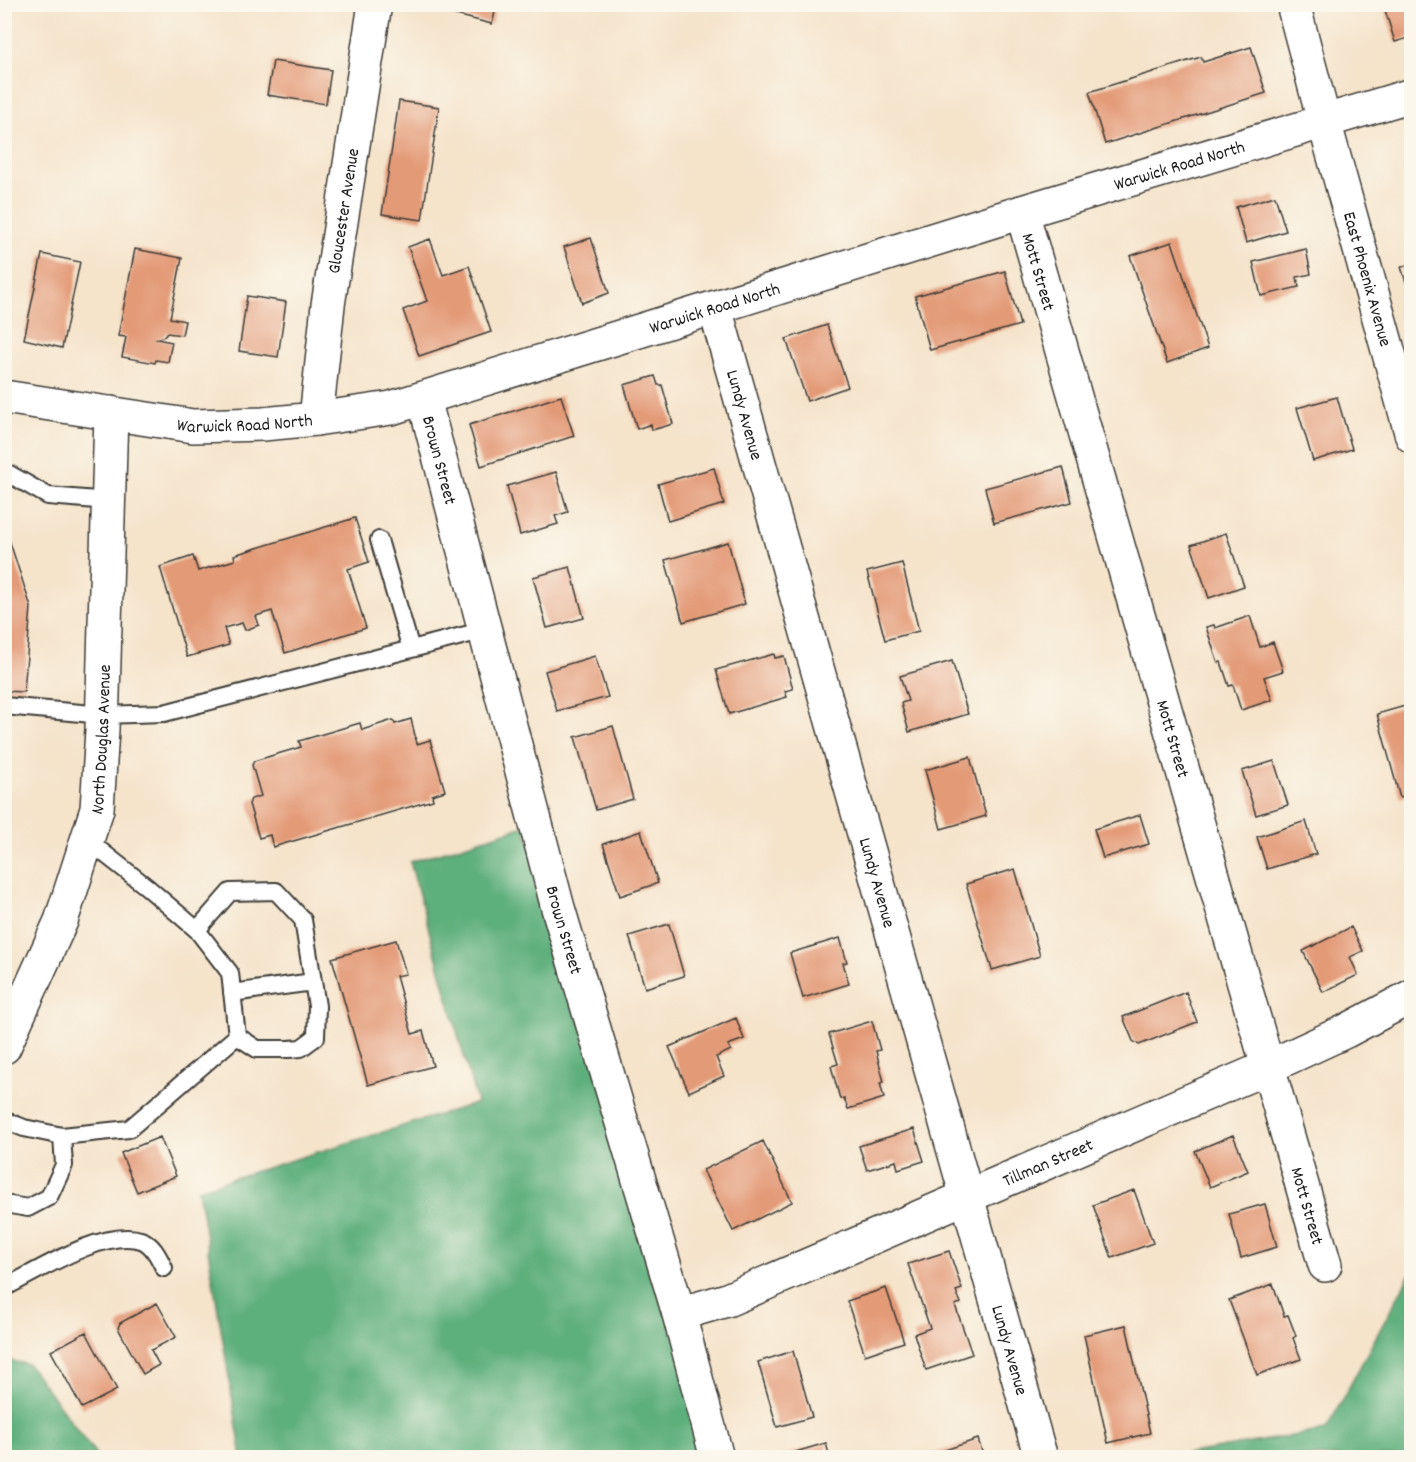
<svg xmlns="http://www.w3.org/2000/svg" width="1416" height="1462" font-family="Dekko,sans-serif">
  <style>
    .forest { fill: #5daf7b; stroke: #3c664c; stroke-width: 1.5 }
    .building { fill: #e39a77 }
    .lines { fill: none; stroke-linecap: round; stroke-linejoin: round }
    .lane-casing { stroke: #3d3a36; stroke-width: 20 }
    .street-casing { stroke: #3d3a36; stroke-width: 36 }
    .secondary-casing { stroke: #3d3a36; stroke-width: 36 }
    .lane { stroke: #fff; stroke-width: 16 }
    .street { stroke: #fff; stroke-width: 33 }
    .secondary { stroke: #fff; stroke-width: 33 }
    .labels { text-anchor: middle; stroke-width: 6; stroke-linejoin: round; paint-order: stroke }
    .street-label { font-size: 18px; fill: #1c1c1c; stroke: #fbf7ec }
  </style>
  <rect width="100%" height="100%" fill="#fbf7ec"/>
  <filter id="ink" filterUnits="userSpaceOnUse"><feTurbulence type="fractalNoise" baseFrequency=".0167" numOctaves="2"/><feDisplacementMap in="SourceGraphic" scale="12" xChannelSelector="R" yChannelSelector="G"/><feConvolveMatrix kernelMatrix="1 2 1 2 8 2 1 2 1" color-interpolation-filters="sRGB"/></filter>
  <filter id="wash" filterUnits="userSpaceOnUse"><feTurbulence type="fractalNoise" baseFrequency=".008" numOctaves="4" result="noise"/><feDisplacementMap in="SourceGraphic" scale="24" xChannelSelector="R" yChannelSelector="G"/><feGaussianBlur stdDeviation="1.35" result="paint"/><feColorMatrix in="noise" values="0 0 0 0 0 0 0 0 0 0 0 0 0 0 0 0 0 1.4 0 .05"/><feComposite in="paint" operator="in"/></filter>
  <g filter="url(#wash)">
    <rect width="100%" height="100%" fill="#f5e3ca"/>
    <path class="forest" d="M525,826L718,1457H230H242L198,1189L477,1103L410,862Z
      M1411,1272L1412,1452L1409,1457H1167L1326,1430Z
      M4,1360L28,1364L98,1457H5Z"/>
    <g id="blocks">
      <path class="building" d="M437,4H497L492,24L436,10Z
        M1400,4H1412V37L1395,42L1385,10L1400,6Z
        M1251,47L1266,93L1105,144L1089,92L1201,57L1203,62Z
        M273,61L331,70L326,104L267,95Z
        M399,101L439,107L422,220L382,214Z
        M1275,196L1286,231L1246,243L1236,207Z
        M591,238L609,293L582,303L564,247Z
        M430,239L443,275L469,266L491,332L419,356L403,310L427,301L408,247Z
        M1172,242L1208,348L1167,363L1130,256Z
        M135,249L182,258L170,318L185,321L182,335L167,333L165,336L157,339L172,342L168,362L156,360L155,363L122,357L126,337L118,336Z
        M1306,249L1311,274L1297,277L1299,287L1261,296L1253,262Z
        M42,254L80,262L62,348L24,339Z
        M1412,264V290L1409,291L1401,267Z
        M1005,271L1020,325L930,350L915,296Z
        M247,296L286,302L278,357L239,351Z
        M827,325L848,387L807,401L786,339Z
        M655,376L658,385H662L673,424L652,430L651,424L637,429L624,385Z
        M561,396L574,436L481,466L469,425Z
        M1337,397L1352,449L1313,461L1297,408Z
        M1063,467L1072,502L994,523L985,488Z
        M714,468L724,504L668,521L658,484Z
        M556,472L568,512L555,516L558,524L520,535L507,486Z
        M355,518L369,562L348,569L366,628L285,653L272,611L256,616L259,625L245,630L242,623L224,628L229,645L187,657L160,567L193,556L198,571L235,560L234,555Z
        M5,527L31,607L24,692L5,691Z
        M1226,533L1244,586L1209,598L1191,545Z
        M728,542L745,604L683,622L665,560Z
        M902,563L919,631L885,640L867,572Z
        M570,567L584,618L547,628L533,577Z
        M1250,616L1260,647L1273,642L1283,671L1264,677L1272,700L1241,710L1233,685L1229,686L1221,662L1218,663L1206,627L1214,625L1215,628Z
        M774,654L775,658L784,656L793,689L785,691L787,697L729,714L716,670Z
        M595,656L608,697L557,711L545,671Z
        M952,661L968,714L909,732L901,703L908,701L900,676Z
        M1412,704V794L1400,798L1377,714Z
        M411,719L417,744L430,740L445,791L432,795L433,800L273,847L270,835L259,838L249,804L251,799L261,796L252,765L254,761L301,747L299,741L360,723L362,730L393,720L395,724Z
        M613,726L633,799L596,810L575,737Z
        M970,757L986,816L941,829L925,770Z
        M1274,761L1288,805L1256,815L1242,771Z
        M1140,815L1149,844L1103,858L1094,829Z
        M1306,821L1316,854L1267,869L1257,837Z
        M641,831L658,883L620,896L603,844Z
        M1015,869L1040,956L992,970L966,884Z
        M669,924L684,976L645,988L629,936Z
        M1351,927L1363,951L1350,957L1358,975L1323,992L1303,951Z
        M840,938L847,962L843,963L849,984L803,998L790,953Z
        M396,940L406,974L396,976L412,1034L423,1031L433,1066L368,1085L332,958Z
        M1186,992L1197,1022L1139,1045L1133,1041L1123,1017Z
        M736,1018L744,1039L728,1045L731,1050L716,1057L724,1076L689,1092L669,1047Z
        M872,1021L880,1050L876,1051L884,1082L880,1083L884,1098L848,1109L844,1098L840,1099L831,1066L838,1064L829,1034Z
        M914,1129L924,1161L898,1169L896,1161L867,1170L859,1146Z
        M1233,1135L1248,1171L1210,1187L1195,1151Z
        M160,1137L176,1176L137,1192L121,1153Z
        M763,1141L792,1202L733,1231L703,1170Z
        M1134,1190L1153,1243L1112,1258L1093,1205Z
        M1265,1204L1277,1247L1241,1258L1229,1214Z
        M949,1251L962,1289L956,1291L961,1303L955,1305L972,1354L926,1370L914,1334L930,1328L908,1264Z
        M1273,1284L1284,1316L1288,1315L1296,1336L1293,1338L1301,1359L1257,1375L1229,1300Z
        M886,1288L904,1342L865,1355L847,1301Z
        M157,1303L176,1337L151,1350L159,1365L143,1374L118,1328L120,1323Z
        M1126,1325L1150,1433L1108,1443L1084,1335Z
        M86,1332L117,1390L82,1408L51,1351Z
        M793,1351L812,1417L777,1427L758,1362Z
        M978,1439L984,1458H924V1457Z
        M826,1443L830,1458H778V1457Z"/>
    </g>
  </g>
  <g filter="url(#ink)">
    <use href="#blocks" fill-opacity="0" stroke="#3d3a36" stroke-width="1.5"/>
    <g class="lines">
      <g class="lane-casing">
        <path id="lane" d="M4,471L48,496L109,501
          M379,540L411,649
          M4,706L103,715L164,713L485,630
          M197,930L230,892L276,891L303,920L317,1006L316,1037L301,1048L289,1049H257L237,1036
          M232,993L313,982
          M4,1120L24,1128L62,1136L129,1129L237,1036L230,973L197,930L147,887L87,840
          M4,1204L28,1208L49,1197L64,1165L62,1136
          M4,1288C38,1271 104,1228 141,1240C153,1244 159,1258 164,1268"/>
      </g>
      <g class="street-casing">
        <g id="street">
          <path id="s1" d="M1293,4L1324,121L1412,436"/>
          <path id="s2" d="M1022,212L1325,1265"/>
          <path id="s3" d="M715,308L1041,1458"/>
          <path id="s4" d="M424,399L558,908L679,1314L717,1458"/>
          <path id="s5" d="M4,1047L61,921L97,809L102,730L111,413"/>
          <path id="s6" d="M679,1314L727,1300L1268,1067L1346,1031L1412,996"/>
        </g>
      </g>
      <g class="secondary-casing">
        <g id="secondary">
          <path id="s7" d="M4,397L193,426L263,424L316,419L391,408L1022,212L1412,95"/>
          <path id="s8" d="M316,419L328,305L375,4"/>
        </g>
      </g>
      <use href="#lane" class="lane"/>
      <use href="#street" class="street"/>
      <use href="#secondary" class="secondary"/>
    </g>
  </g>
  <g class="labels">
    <g class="street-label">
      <text dy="6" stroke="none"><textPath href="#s7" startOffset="1215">Warwick Road North</textPath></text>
      <text dy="6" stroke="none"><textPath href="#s8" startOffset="210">Gloucester Avenue</textPath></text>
      <text dy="6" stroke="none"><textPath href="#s2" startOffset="62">Mott Street</textPath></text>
      <text dy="6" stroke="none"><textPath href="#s1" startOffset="285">East Phoenix Avenue</textPath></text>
      <text dy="6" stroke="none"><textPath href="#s7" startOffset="729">Warwick Road North</textPath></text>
      <text dy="6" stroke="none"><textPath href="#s3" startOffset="111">Lundy Avenue</textPath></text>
      <text dy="6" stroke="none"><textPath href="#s7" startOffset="243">Warwick Road North</textPath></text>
      <text dy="6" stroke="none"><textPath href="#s4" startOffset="63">Brown Street</textPath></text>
      <text dy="6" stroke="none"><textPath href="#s5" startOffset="326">North Douglas Avenue</textPath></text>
      <text dy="6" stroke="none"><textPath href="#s2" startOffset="548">Mott Street</textPath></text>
      <text dy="6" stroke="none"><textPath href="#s3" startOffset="597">Lundy Avenue</textPath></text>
      <text dy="6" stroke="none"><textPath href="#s4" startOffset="549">Brown Street</textPath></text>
      <text dy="6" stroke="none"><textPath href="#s6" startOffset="399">Tillman Street</textPath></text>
      <text dy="6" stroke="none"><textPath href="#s2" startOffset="1034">Mott Street</textPath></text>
      <text dy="6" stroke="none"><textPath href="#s3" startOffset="1083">Lundy Avenue</textPath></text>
    </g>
  </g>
  <rect width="1416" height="1462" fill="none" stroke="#fbf7ec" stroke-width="24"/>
</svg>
